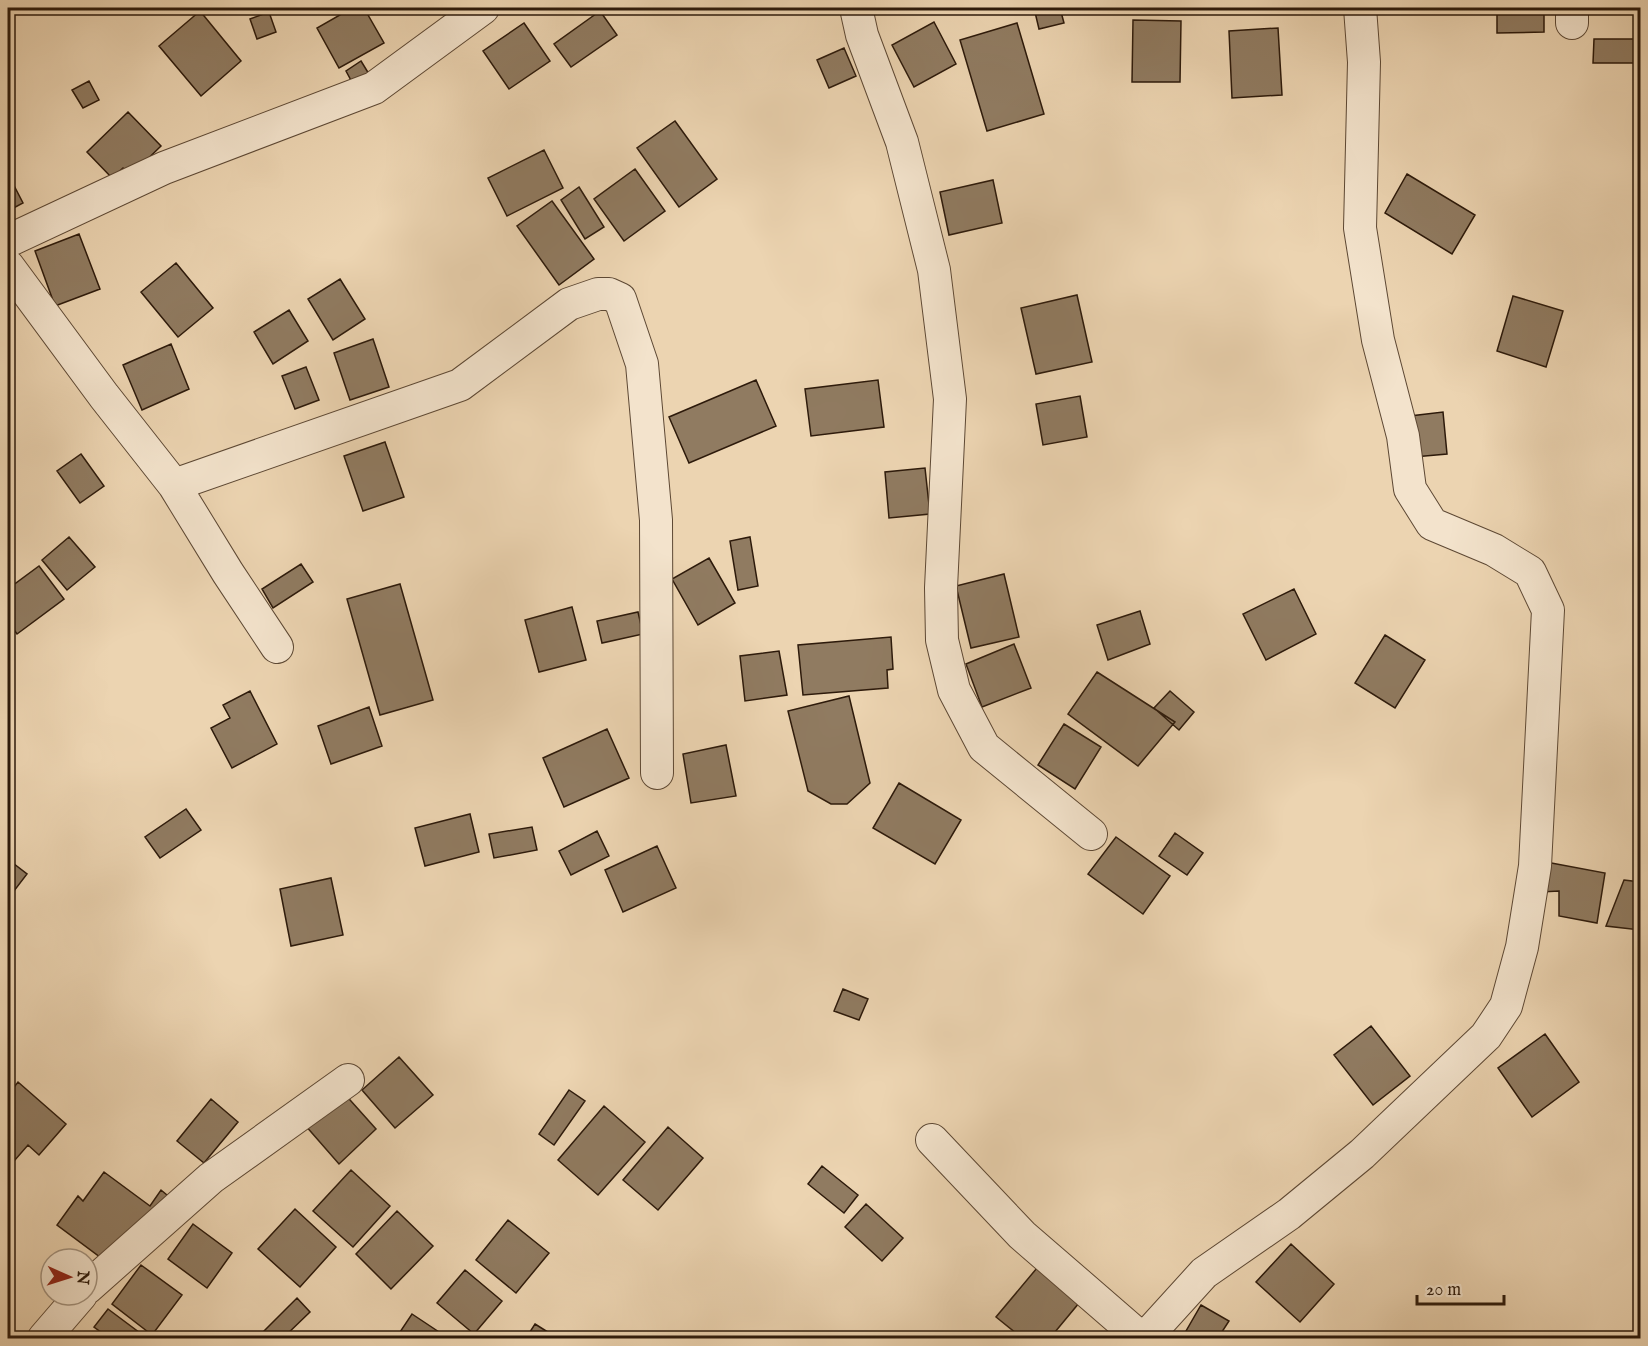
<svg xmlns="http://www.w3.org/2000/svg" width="1648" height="1346" font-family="'IM FELL English',serif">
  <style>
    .building { fill: #907b61; stroke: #2d1a0b; stroke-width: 1.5 }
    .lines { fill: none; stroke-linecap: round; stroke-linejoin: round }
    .minor-casing { stroke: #5d4834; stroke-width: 34 }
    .minor { stroke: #f3e3cc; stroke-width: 32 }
  </style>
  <rect width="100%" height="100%" fill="#ecd4b1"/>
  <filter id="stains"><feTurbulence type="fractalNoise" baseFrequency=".00333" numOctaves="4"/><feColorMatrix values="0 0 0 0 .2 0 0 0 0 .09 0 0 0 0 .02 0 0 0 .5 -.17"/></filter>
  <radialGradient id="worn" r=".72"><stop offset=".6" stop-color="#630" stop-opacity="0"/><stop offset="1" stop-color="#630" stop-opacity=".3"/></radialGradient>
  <path class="building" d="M352,8H364L384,43L339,68L317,28Z
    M1034,8H1060L1064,23L1039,29Z
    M1497,8H1544V32L1497,33Z
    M200,11L241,61L201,96L159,46Z
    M600,11L617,35L571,67L554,44Z
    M269,12L276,32L257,39L250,19Z
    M1133,20L1181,21L1180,82H1132Z
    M934,22L956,64L914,87L892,45Z
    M524,23L550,61L509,89L483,51Z
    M1017,23L1044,114L987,131L960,40Z
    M1278,28L1282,95L1232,98L1229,31Z
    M1594,39H1640V63H1593Z
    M844,48L856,76L829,88L817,60Z
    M361,61L369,74L353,84L346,71Z
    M89,81L99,100L83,108L72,90Z
    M128,112L161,146L130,176L123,168L112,178L87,152Z
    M675,121L717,179L679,207L637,148Z
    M544,150L563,188L507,216L488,178Z
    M635,169L665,211L624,241L594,199Z
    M8,174L23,203L8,211Z
    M1407,174L1475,215L1452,254L1385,213Z
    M993,180L1002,223L949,235L940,192Z
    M579,187L604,227L585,239L561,200Z
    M552,201L594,259L559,285L517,226Z
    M79,234L100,289L55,306L35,251Z
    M176,263L213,308L178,337L141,292Z
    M340,279L365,319L333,340L308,299Z
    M1077,295L1092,362L1036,374L1021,308Z
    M1513,296L1563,311L1546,367L1497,351Z
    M289,310L308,341L273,364L254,332Z
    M373,339L389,387L350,400L334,353Z
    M171,344L189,389L142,410L123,365Z
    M306,367L319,400L295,409L282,376Z
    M756,380L776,426L689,463L669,417Z
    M878,380L884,427L811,436L805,389Z
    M1080,396L1087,437L1043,445L1036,404Z
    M1443,412L1447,454L1414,457L1410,416Z
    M385,442L404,497L363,511L344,456Z
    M81,454L104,486L80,503L57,471Z
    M925,468L930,514L889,518L885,472Z
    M69,537L95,567L67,590L42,560Z
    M750,537L758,586L738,590L730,541Z
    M709,558L735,603L698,625L672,579Z
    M301,564L313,582L273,608L262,589Z
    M39,566L64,599L17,634L8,621V589Z
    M1004,574L1019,637L971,648L956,586Z
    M400,584L433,700L380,715L347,599Z
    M1294,589L1316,634L1266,660L1243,614Z
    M572,607L586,660L539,672L525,620Z
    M1140,611L1150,644L1108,660L1097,625Z
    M638,612L643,634L602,643L597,621Z
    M1385,635L1425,660L1395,708L1355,683Z
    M891,637L893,669L887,670L888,688L803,695L798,645Z
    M1014,644L1031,688L982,707L966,664Z
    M779,651L787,695L745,701L740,656Z
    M1097,672L1175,722L1138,766L1068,714Z
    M250,691L277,744L232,768L211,728L230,718L223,705Z
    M1170,691L1194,712L1179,730L1154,708Z
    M849,696L870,783L847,804H831L808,791L788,711Z
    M369,707L382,746L331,764L318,726Z
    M1064,724L1101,747L1075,789L1038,765Z
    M607,729L629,778L564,807L543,758Z
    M726,745L736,796L691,803L683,754Z
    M899,783L961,820L935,864L873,828Z
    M186,809L201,830L160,858L145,837Z
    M470,814L479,852L425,866L415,828Z
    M532,827L537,850L494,858L489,834Z
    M597,831L609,856L571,875L559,851Z
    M1175,833L1203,853L1187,875L1159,856Z
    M1116,837L1170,876L1143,914L1088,874Z
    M657,846L676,888L623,912L605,870Z
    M9,860L27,874L14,891L8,886Z
    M1546,862L1605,873L1597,923L1559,916V891L1541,892Z
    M331,878L343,935L291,946L280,889Z
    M1624,880L1640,882V930L1606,926Z
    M843,989L868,999L859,1020L834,1011Z
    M1371,1026L1410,1076L1373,1105L1334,1055Z
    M1545,1034L1579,1082L1532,1117L1498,1068Z
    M399,1057L433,1095L395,1128L362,1090Z
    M18,1082L66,1124L39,1155L28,1145L15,1160L8,1153V1095Z
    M569,1090L585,1101L554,1145L539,1134Z
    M342,1091L376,1129L339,1164L305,1125Z
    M211,1099L238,1122L204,1163L177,1141Z
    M604,1106L645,1142L598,1195L558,1160Z
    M668,1127L703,1158L658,1210L623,1180Z
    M822,1166L858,1195L844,1213L808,1184Z
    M351,1170L390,1206L353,1247L313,1211Z
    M104,1172L150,1206L161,1190L173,1200L104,1260L57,1225L78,1196L83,1201Z
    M866,1204L903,1238L882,1261L845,1227Z
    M295,1209L336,1247L300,1287L258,1249Z
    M397,1211L433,1246L391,1289L356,1254Z
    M508,1220L549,1253L516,1293L476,1260Z
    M193,1224L232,1253L207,1288L168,1259Z
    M1291,1244L1334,1284L1300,1322L1256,1282Z
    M141,1265L182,1295L152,1335L112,1304Z
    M1037,1268L1079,1303L1050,1338H1022L996,1317Z
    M465,1270L502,1301L474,1334L437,1303Z
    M297,1298L310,1312L283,1338H263L260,1335Z
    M1201,1305L1229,1321L1218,1338H1182Z
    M108,1309L140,1333L137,1338H109L94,1327Z
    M412,1314L448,1338H396Z
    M535,1324L551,1334L548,1338H526Z"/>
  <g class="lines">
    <g class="minor-casing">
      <path id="minor" d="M856,8L862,35L902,142L934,270L950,399L941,588L942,640L954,690L984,747L1091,834
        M1572,8V23
        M8,241L164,168L374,88L483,8
        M8,266L104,396L174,485L228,573L277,647
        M174,485L460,385L569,304L598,294H609L620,299L642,364L656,520L657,773
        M932,1140L1022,1235L1141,1338
        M87,1288L211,1178L348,1080
        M44,1338L81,1295
        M1145,1338L1204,1273L1289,1214L1362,1154L1486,1036L1506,1006L1522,947L1535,866L1548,610L1530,572L1494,550L1432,524L1410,489L1403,436L1378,340L1360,228L1364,62L1360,8"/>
    </g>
    <use href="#minor" class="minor"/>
  </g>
  <rect width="1648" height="1346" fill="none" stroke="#ecd4b1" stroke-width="30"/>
  <rect x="9" y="9" width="1630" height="1328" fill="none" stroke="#2d1a0b" stroke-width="3"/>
  <rect x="15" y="15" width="1618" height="1316" fill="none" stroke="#2d1a0b" stroke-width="1.5"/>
  <g transform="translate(69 1277) rotate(93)"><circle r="28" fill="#f3e3cc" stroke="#a4937f" stroke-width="1.5"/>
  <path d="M0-4.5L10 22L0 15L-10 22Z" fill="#8f2418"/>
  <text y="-9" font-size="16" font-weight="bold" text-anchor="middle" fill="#2d1a0b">N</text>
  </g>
  <path d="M1417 1295v9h87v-9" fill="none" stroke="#2d1a0b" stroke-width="3"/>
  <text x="1426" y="1295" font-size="18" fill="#2d1a0b" stroke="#f3e3cc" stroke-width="4.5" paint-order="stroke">20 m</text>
  <rect width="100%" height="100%" filter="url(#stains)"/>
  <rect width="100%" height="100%" fill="url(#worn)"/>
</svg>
